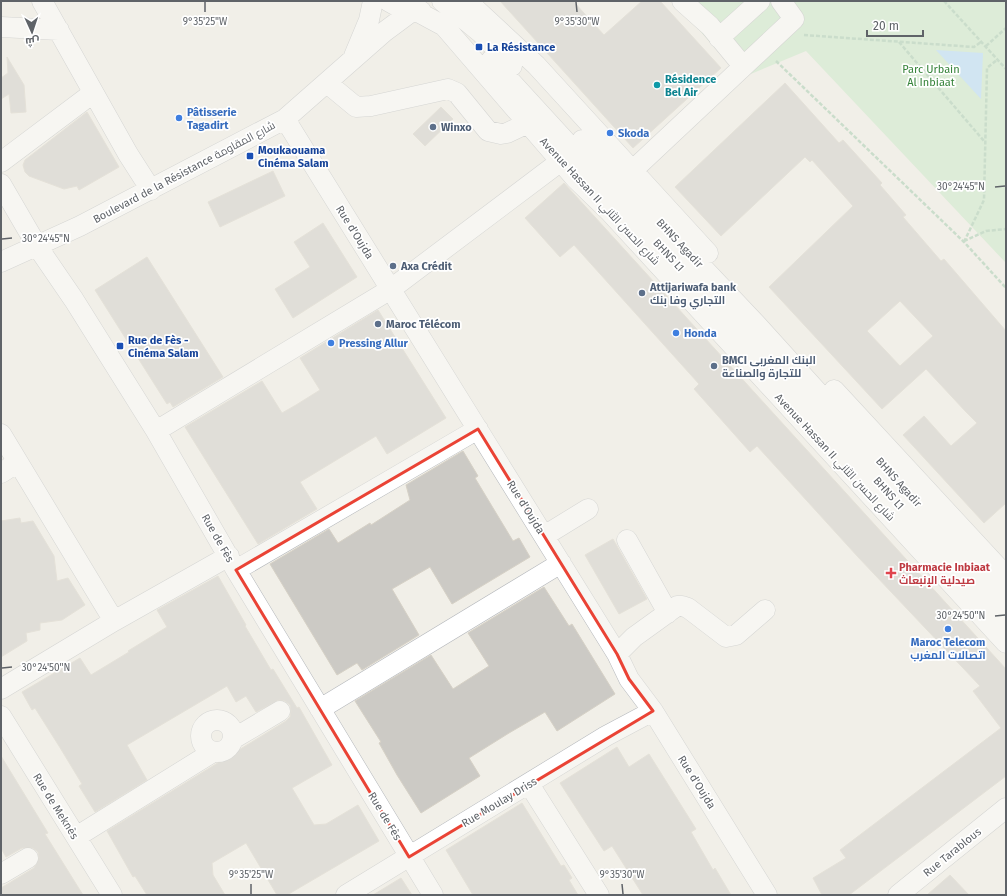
<svg xmlns="http://www.w3.org/2000/svg" width="1007" height="896" font-family="'Fira Sans',Cairo,sans-serif">
  <style>
    .green { fill: #c5e8c5 }
    .water { fill: #aadaff }
    .building { fill: #cccac5; stroke: #d6d1c6; fill-rule: evenodd }
    .lines { fill: none; stroke-linecap: round; stroke-linejoin: round }
    .minor-casing { stroke: #b5b8bc; stroke-width: 21 }
    .path { stroke: #9cc7a9; stroke-width: 2.5; stroke-dasharray: 4 2; stroke-linecap: butt }
    .minor { stroke: #fff; stroke-width: 20 }
    .marked { fill: none; stroke: #ea4335; stroke-width: 3; stroke-linejoin: round }
    .ticks { fill: none; stroke: #5f6368; stroke-width: 1.5 }
    .transit-dot { fill: #1a4fb4; stroke: #fff; stroke-width: 1.5 }
    .culture-dot { fill: #0f9aa8; stroke: #fff; stroke-width: 1.5 }
    .shop-dot { fill: #3f7fe0; stroke: #fff; stroke-width: 1.5 }
    .service-dot { fill: #5c6f8a; stroke: #fff; stroke-width: 1.5 }
    .health-dot { fill: #e0444e; stroke: #fff; stroke-width: 1.5 }
    .labels { text-anchor: middle; stroke-width: 3.5; stroke-linejoin: round; paint-order: stroke }
    .transit-label { font-size: 11px; font-weight: bold; fill: #164399; stroke: #fff; text-anchor: start }
    .park-label { font-size: 11px; fill: #348238; stroke: #fff }
    .culture-label { font-size: 11px; font-weight: bold; fill: #0d838f; stroke: #fff; text-anchor: start }
    .shop-label { font-size: 11px; font-weight: bold; fill: #366cbe; stroke: #fff; text-anchor: start }
    .service-label { font-size: 11px; font-weight: bold; fill: #4e5e75; stroke: #fff; text-anchor: start }
    .street-label { font-size: 11px; fill: #5f6368; stroke: #fff }
    .health-label { font-size: 11px; font-weight: bold; fill: #be3a42; stroke: #fff; text-anchor: start }
    .ticks-label { font-size: 10px; text-anchor: middle; fill: #5f6368; stroke: #fff; stroke-width: 3.5; stroke-linejoin: round; paint-order: stroke }
  </style>
  <rect width="100%" height="100%" fill="#f1efe8"/>
  <path class="green" d="M674,1H1006V263L806,51L741,78Z"/>
  <path class="water" d="M936,50L983,53L981,99Z"/>
  <path class="building" d="M500,1H573L604,35L642,1H660L721,68L633,148Z
    M7,57L24,85L26,112L11,113L9,94L1,99V78L8,73Z
    M785,83L839,143L843,140L882,183L880,185L906,215L903,217L941,261L944,259L1006,331V503L984,523L903,435L924,416L951,446L977,423L966,412L926,369L882,409L769,287L853,206L812,160L810,162L805,157L721,236L675,187ZM900,301L933,336L900,366L867,331Z
    M441,107L453,119L425,146L413,134Z
    M87,112L119,167L79,190L77,186L64,189L29,176L25,172L23,165L25,160Z
    M273,171L285,196L220,227L208,202Z
    M564,183L1006,669V776L849,895H822L813,878L846,858L840,850L1001,728L973,691L980,686L858,557L757,446L750,452L694,389L699,384L574,245L560,257L525,218Z
    M323,223L357,277L293,318L275,289L310,267L294,242Z
    M147,257L223,377L173,407L170,402L167,404L95,290Z
    M378,310L446,418L387,454L376,436L300,482L317,509L258,544L185,427L262,381L282,413L296,405L320,390L300,358Z
    M463,451L478,476L475,478L513,541L519,538L530,557L452,604L430,567L392,589L419,635L362,670L357,663L337,675L270,564L329,529L338,543L370,523L371,525L410,500L406,485Z
    M20,518L21,523L33,521L54,556L57,581L68,578L85,605L62,620L40,623V630L26,633L27,641L1,657V521Z
    M613,539L647,599L619,614L585,555Z
    M218,576L246,625L245,626L271,670L273,669L297,708L299,707L332,765L292,788L314,825L326,824L358,805L379,841L287,895H277L246,843L212,863L213,875L225,895H147L135,876L133,877L107,831L286,721L290,717L291,711L290,705L285,701L279,700L256,712L246,696L236,702L227,686L127,745L147,780L95,812L79,786L82,784L59,746L35,708L32,710L22,692L80,658L91,675L129,652L128,651L167,627L157,610Z
    M544,587L569,626L572,624L615,694L557,731L545,712L509,733L469,758L480,776L421,813L397,775L379,743L381,742L355,701L431,655L453,689L489,666L468,633Z
    M617,747L629,767L649,754L696,829L691,832L713,870L715,868L731,895H643L612,846L604,851L560,783Z
    M1,756L48,833L45,834L83,895H1V888L34,868L39,858L38,852L33,848H22L6,857L1,848Z
    M522,803L561,866L564,865L572,878L569,880L578,895H473L446,850Z
    M950,875L969,895H927Z
    M401,878L412,895H373Z"/>
  <g class="lines">
    <g class="minor-casing">
      <path id="minor" d="M42,1L128,154L151,190
        M388,1L404,10L421,11
        M442,1L481,33L512,66
        M467,1L536,65L708,253
        M682,1L710,26L743,66
        M418,12L444,26L575,178L609,211L1006,643
        M1,27L59,30
        M719,38L760,1
        M354,56L369,20L373,1
        M491,60L1006,622
        M327,83L356,107L371,106L448,89L457,93L488,131L501,134L507,133L528,123
        M285,119L617,654L629,679L653,711L767,895
        M582,140L756,324L1006,600
        M1,162L93,93
        M632,171L794,19L781,1
        M1,184L37,246L74,300L156,431L236,570L433,895
        M1,262L80,226L285,119L384,32L411,12
        M834,390L1006,576
        M156,431L391,289L561,161
        M1,434L114,621
        M1,473L18,462
        M544,536L588,509
        M627,540L668,613
        M236,570L478,429
        M617,654L634,637L677,606H682L688,608L726,637L736,635L765,610
        M1,689L114,621L229,556
        M320,709L561,563
        M1,716L112,895
        M201 736a16 16 0 1 1 32 0a16 16 0 1 1-32 0Z
        M233,739L280,711
        M529,784L599,895
        M76,837L213,752
        M1,874L28,858
        M346,895L606,736L653,711
        M898,895L1006,808"/>
    </g>
    <path class="path" d="M944,1L1006,69
      M804,35L974,47L981,42
      M899,42L984,141
      M986,46L1006,28
      M776,61L964,242L1006,288
      M964,241L986,231L1006,229
      M964,242L984,200L987,68L997,60"/>
    <use href="#minor" class="minor"/>
  </g>
  <path d="M0 0H1007V896H0ZM478,429L617,654L629,679L653,711L409,857L236,570Z" fill="#f1efe8" fill-opacity=".55" fill-rule="evenodd"/>
  <path class="marked" d="M478,429L617,654L629,679L653,711L409,857L236,570Z"/>
  <path class="ticks" d="M205,2V12M576,2L577,12M995,187L1005,186M2,239L12,238M995,616L1005,615M2,668L12,667M251,884V894M622,884L623,894"/>
  <g class="transit-dot">
    <rect x="475" y="43" width="8" height="8" rx="2"/>
    <rect x="246" y="152" width="8" height="8" rx="2"/>
    <rect x="116" y="342" width="8" height="8" rx="2"/>
  </g>
  <circle class="culture-dot" cx="657" cy="85" r="4"/>
  <g class="shop-dot">
    <circle cx="179" cy="118" r="4"/>
    <circle cx="610" cy="133" r="4"/>
    <circle cx="676" cy="333" r="4"/>
    <circle cx="331" cy="343" r="4"/>
    <circle cx="948" cy="629" r="4"/>
  </g>
  <g class="service-dot">
    <circle cx="433" cy="127" r="4"/>
    <circle cx="393" cy="266" r="4"/>
    <circle cx="642" cy="293" r="4"/>
    <circle cx="378" cy="324" r="4"/>
    <circle cx="714" cy="366" r="4"/>
  </g>
  <path class="health-dot" d="M889 567h4v4h4v4h-4v4h-4v-4h-4v-4h4z"/>
  <g class="labels">
    <g class="transit-label">
      <text x="487" y="51">La Résistance</text>
      <text x="258" y="154">Moukaouama<tspan x="258" dy="13">Cinéma Salam</tspan></text>
      <text x="128" y="344">Rue de Fès -<tspan x="128" dy="13">Cinéma Salam</tspan></text>
    </g>
    <g class="park-label">
      <text x="931" y="73">Parc Urbain<tspan x="931" dy="13">Al Inbiaat</tspan></text>
    </g>
    <g class="culture-label">
      <text x="665" y="83">Résidence<tspan x="665" dy="13">Bel Air</tspan></text>
    </g>
    <g class="shop-label">
      <text x="187" y="116">Pâtisserie<tspan x="187" dy="13">Tagadirt</tspan></text>
      <text x="618" y="137">Skoda</text>
      <text x="684" y="337">Honda</text>
      <text x="339" y="347">Pressing Allur</text>
      <text x="948" y="646" text-anchor="middle">Maroc Telecom<tspan x="948" dy="13">اتصالات المغرب</tspan></text>
    </g>
    <g class="service-label">
      <text x="441" y="131">Winxo</text>
      <text x="401" y="270">Axa Crédit</text>
      <text x="650" y="291">Attijariwafa bank<tspan x="650" dy="13">التجاري وفا بنك</tspan></text>
      <text x="386" y="328">Maroc Télécom</text>
      <text x="722" y="364">BMCI البنك المغربي<tspan x="722" dy="13">للتجارة والصناعة</tspan></text>
    </g>
    <g class="street-label">
      <text transform="translate(184 172) rotate(-28)" y="4">Boulevard de la Résistance شارع المقاومة</text>
      <text transform="translate(600 201) rotate(47)" y="4">Avenue Hassan II شارع الحسن الثاني</text>
      <text transform="translate(355 232) rotate(58)" y="4">Rue d'Oujda</text>
      <text transform="translate(680 243) rotate(47)" y="4">BHNS Agadir</text>
      <text transform="translate(669 255) rotate(47)" y="4">BHNS L1</text>
      <text transform="translate(835 457) rotate(47)" y="4">Avenue Hassan II شارع الحسن الثاني</text>
      <text transform="translate(899 482) rotate(48)" y="4">BHNS Agadir</text>
      <text transform="translate(889 493) rotate(48)" y="4">BHNS L1</text>
      <text transform="translate(526 507) rotate(58)" y="4">Rue d'Oujda</text>
      <text transform="translate(218 538) rotate(60)" y="4">Rue de Fès</text>
      <text transform="translate(697 782) rotate(58)" y="4">Rue d'Oujda</text>
      <text transform="translate(499 802) rotate(-31)" y="4">Rue Moulay Driss</text>
      <text transform="translate(56 806) rotate(58)" y="4">Rue de Meknès</text>
      <text transform="translate(385 816) rotate(59)" y="4">Rue de Fès</text>
      <text transform="translate(952 852) rotate(-39)" y="4">Rue Tarablous</text>
    </g>
    <g class="health-label">
      <text x="899" y="571">Pharmacie Inbiaat<tspan x="899" dy="13">صيدلية الإنبعاث</tspan></text>
    </g>
  </g>
  <g class="ticks-label">
    <text x="205" y="25">9°35'25"W</text>
    <text x="577" y="25">9°35'30"W</text>
    <text x="961" y="190">30°24'45"N</text>
    <text x="46" y="242">30°24'45"N</text>
    <text x="961" y="619">30°24'50"N</text>
    <text x="46" y="671">30°24'50"N</text>
    <text x="251" y="878">9°35'25"W</text>
    <text x="622" y="878">9°35'30"W</text>
  </g>
  <rect width="1007" height="896" fill="none" stroke="#5f6368" stroke-width="4"/>
  <g transform="translate(32 32) rotate(177)" stroke="#ffffff" stroke-width="3" paint-order="stroke">
  <path d="M0-3L7 15L0 10L-7 15Z" fill="#5f6368"/>
  <text y="-6" font-size="11" font-weight="bold" text-anchor="middle" fill="#5f6368">ش</text>
  </g>
  <path d="M867 30v6h56v-6" fill="none" stroke="#5f6368" stroke-width="2"/>
  <text x="873" y="30" font-size="12" fill="#5f6368" stroke="#ffffff" stroke-width="3" paint-order="stroke">20 m</text>
</svg>
